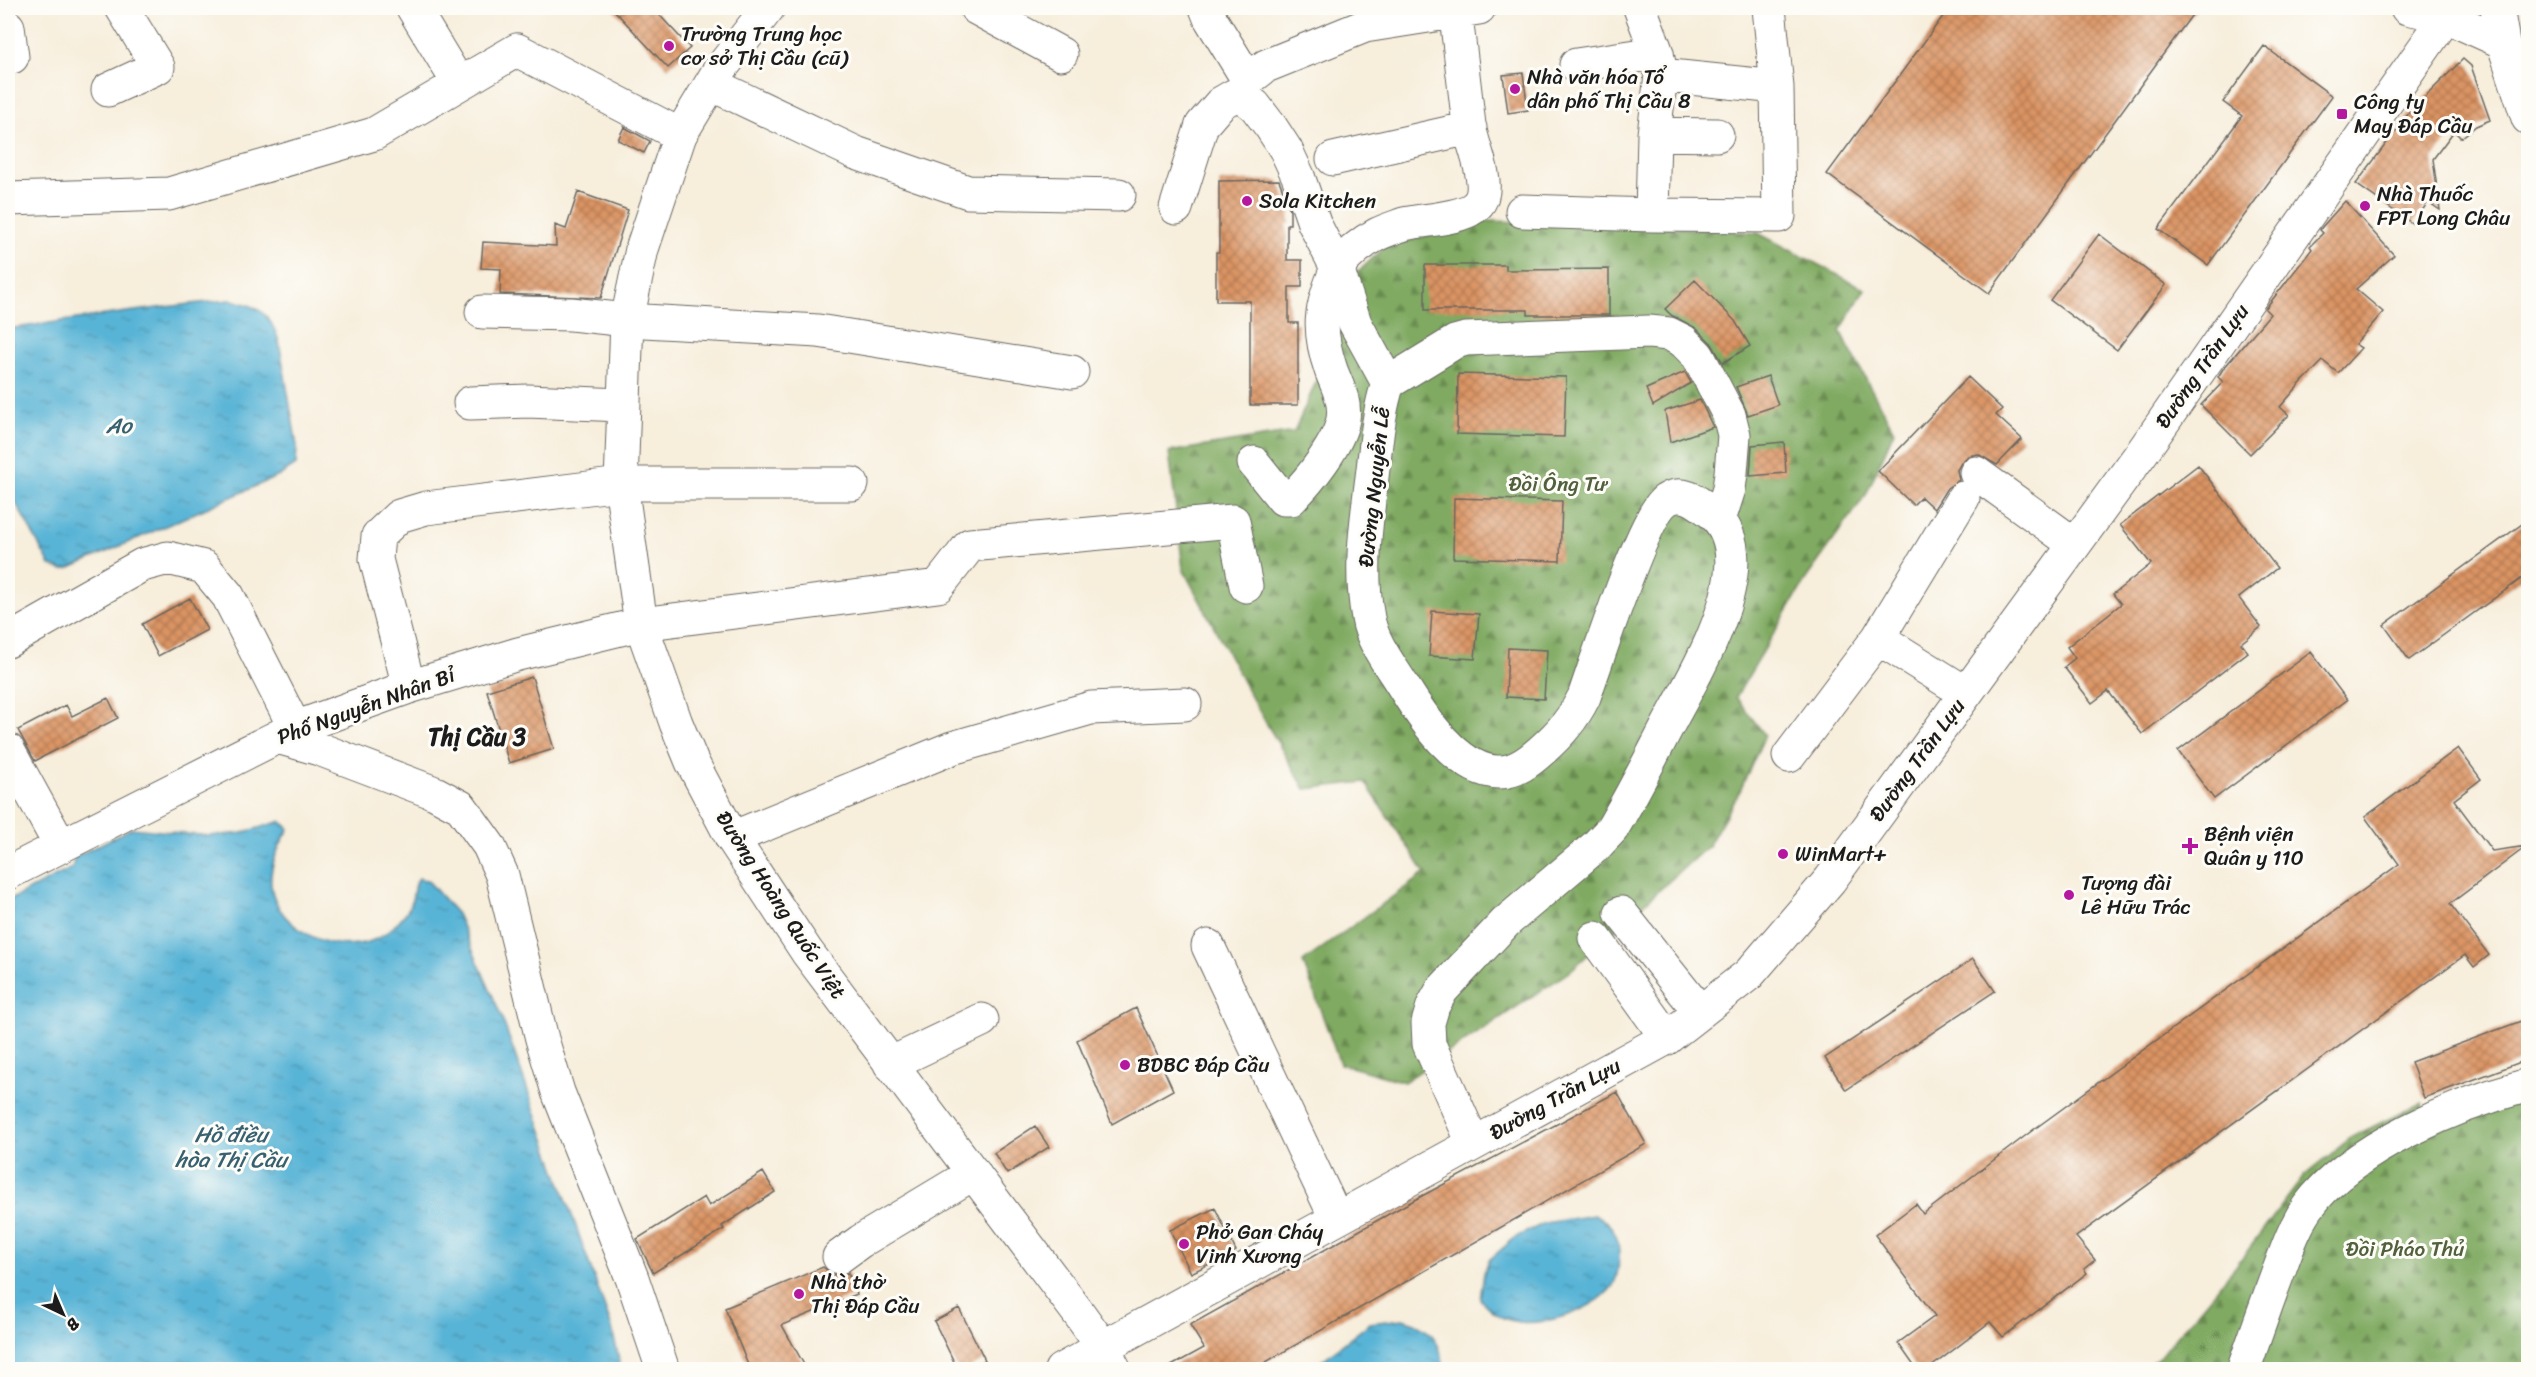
<svg xmlns="http://www.w3.org/2000/svg" width="2536" height="1377" font-family="Sriracha,sans-serif">
  <style>
    .forest { fill: url(#forest-firs); stroke: #4e633f; stroke-width: 1.5 }
    .water { fill: url(#water-ripples); stroke: #3a6879; stroke-width: 1.5 }
    .building { fill: url(#building-cross-hatch) }
    .lines { fill: none; stroke-linecap: round; stroke-linejoin: round }
    .minor-casing { stroke: #69665f; stroke-width: 35 }
    .major-casing { stroke: #69665f; stroke-width: 35 }
    .minor { stroke: #fff; stroke-width: 33 }
    .major { stroke: #fff; stroke-width: 33 }
    .poi-dot { fill: #b5179e; stroke: #fdfcf7; stroke-width: 2 }
    .labels { text-anchor: middle; stroke-width: 6; stroke-linejoin: round; paint-order: stroke }
    .poi-label { font-size: 21px; fill: #1c1c1c; stroke: #fdfcf7; text-anchor: start }
    .street-label { font-size: 21px; fill: #1c1c1c; stroke: #fdfcf7 }
    .park-label { font-size: 21px; fill: #51603d; stroke: #fdfcf7 }
    .water-label { font-size: 22px; font-style: italic; fill: #376070; stroke: #fdfcf7 }
    .quarter-label { font-size: 24px; font-weight: bold; fill: #1c1c1c; stroke: #fdfcf7 }
  </style>
  <defs>
    <pattern id="forest-firs" width="22" height="20" patternUnits="userSpaceOnUse" patternTransform="scale(1.5)"><rect width="22" height="20" fill="#80aa62"/><path d="M5 1l3.5 6h-7zM16 11l3.5 6h-7z" fill="#688a50"/></pattern>
    <pattern id="water-ripples" width="26" height="14" patternUnits="userSpaceOnUse" patternTransform="scale(1.5)"><rect width="26" height="14" fill="#58b4d6"/><path d="M2 4q2-2 4 0t4 0M15 11q2-2 4 0t4 0" fill="none" stroke="#4892ad"/></pattern>
    <pattern id="building-cross-hatch" width="8" height="8" patternUnits="userSpaceOnUse" patternTransform="scale(1.5)"><rect width="8" height="8" fill="#db9463"/><path d="M0 0l8 8M0 8l8-8" fill="none" stroke="#b17851"/></pattern>
  </defs>
  <rect width="100%" height="100%" fill="#fdfcf7"/>
  <filter id="ink" filterUnits="userSpaceOnUse"><feTurbulence type="fractalNoise" baseFrequency=".0167" numOctaves="2"/><feDisplacementMap in="SourceGraphic" scale="12" xChannelSelector="R" yChannelSelector="G"/><feConvolveMatrix kernelMatrix="1 2 1 2 8 2 1 2 1" color-interpolation-filters="sRGB"/></filter>
  <filter id="wash" filterUnits="userSpaceOnUse"><feTurbulence type="fractalNoise" baseFrequency=".008" numOctaves="4" result="noise"/><feDisplacementMap in="SourceGraphic" scale="24" xChannelSelector="R" yChannelSelector="G"/><feGaussianBlur stdDeviation="1.35" result="paint"/><feColorMatrix in="noise" values="0 0 0 0 0 0 0 0 0 0 0 0 0 0 0 0 0 1.4 0 .05"/><feComposite in="paint" operator="in"/></filter>
  <g filter="url(#wash)">
    <rect width="100%" height="100%" fill="#f7eedc"/>
    <path class="forest" d="M1481,221L1596,223L1758,233L1865,289L1840,331L1894,431L1866,495L1808,576L1736,697L1765,735L1741,789L1708,846L1569,972L1404,1082L1340,1064L1303,962L1425,873L1365,782L1305,789L1255,704L1183,569L1169,452L1294,432L1323,366L1345,284L1385,247Z
      M2528,1098V1369L2142,1370L2160,1356L2236,1266L2304,1176L2352,1137L2421,1103L2432,1131Z"/>
    <path class="water" d="M231,300C259,306 270,313 279,341L297,446L296,465L279,476L68,569L62,570L50,565L8,489V329C82,319 156,306 231,300Z
      M281,821L289,829C279,845 269,865 271,885C277,932 340,959 380,937C390,931 403,918 409,908C415,898 411,887 419,878L428,881L457,914L501,1015L612,1328L621,1369L8,1370V901L72,868L75,857L132,828L209,836L242,833Z
      M1594,1215C1619,1225 1621,1246 1618,1269C1617,1275 1616,1281 1612,1287C1592,1312 1537,1330 1506,1319C1496,1316 1487,1307 1480,1299L1484,1273L1489,1260L1516,1237L1545,1223Z
      M1403,1319C1432,1327 1440,1340 1444,1369H1317L1319,1363L1370,1323Z"/>
    <g id="blocks">
      <path class="building" d="M612,8H653L690,48L668,68Z
        M1949,8H2197L1989,293L1827,174Z
        M2264,46L2332,96L2208,265L2158,229L2242,116L2223,102Z
        M2463,59L2471,66L2490,120L2476,126L2461,138L2454,131L2433,159L2440,210L2428,202L2413,224L2356,184L2409,113Z
        M1523,73L1528,110L1508,113L1503,75Z
        M624,127L650,141L644,153L618,140Z
        M1279,180L1290,210V224H1287V260H1302V287H1289V323H1298V405H1250V301H1216V252H1219V181Z
        M578,192L628,210L601,298L500,294L501,269L481,268L483,242L556,246L555,225L566,229Z
        M2345,201L2394,255L2356,289L2383,312L2355,344L2361,348L2338,373L2323,361L2301,383L2280,407L2289,415L2250,454L2201,405L2223,382L2218,377L2223,369L2270,314L2265,309L2312,249L2310,246L2323,233L2320,230L2322,227Z
        M2099,234L2166,285L2117,350L2050,300Z
        M1425,265H1506V270L1609,269V315H1528V310H1425Z
        M1695,280L1735,321L1750,346L1723,363L1711,343L1696,328L1671,315L1665,309Z
        M1685,372L1691,383L1653,406L1646,389Z
        M1458,374L1566,377L1564,437L1457,434Z
        M1768,376L1778,405L1748,415L1736,387Z
        M1968,377L2002,409L1996,415L2022,439L1997,465L1978,454L1968,456L1961,463L1957,470L1959,480L1947,488L1934,509L1921,497L1913,505L1878,471Z
        M1700,400L1713,427L1670,442L1665,411Z
        M1784,442L1786,473L1750,476L1752,445Z
        M2198,465L2277,568L2239,598L2261,627L2241,643L2248,652L2142,734L2108,691L2092,703L2064,667L2075,658L2067,647L2121,604L2113,594L2151,564L2120,525Z
        M1454,498L1562,501L1560,561L1453,558Z
        M2529,519V573L2409,660L2384,625Z
        M190,598L207,630L158,656L142,624Z
        M1432,611L1479,614L1475,659L1429,656Z
        M1508,648L1547,650L1544,699L1506,697Z
        M2311,652L2347,700L2214,799L2178,751Z
        M532,677L554,749L509,763L487,691Z
        M108,698L118,718L35,761L18,730L66,705L72,716Z
        M2458,748L2481,779L2454,800L2492,851L2527,846L2450,904L2489,955L2474,967L2465,955L2076,1237L2095,1260L2084,1269L2087,1273L2003,1337L1990,1322L1927,1370H1917L1898,1343L1935,1316L1875,1235L1916,1204L1923,1214L2033,1130L2399,864L2365,817Z
        M1973,959L1995,991L1846,1090L1825,1058Z
        M1136,1008L1173,1090L1112,1124L1077,1040Z
        M2529,1018V1059L2424,1098L2411,1062Z
        M1617,1092L1646,1144L1252,1370H1164L1204,1348L1190,1325L1405,1205Z
        M1035,1126L1049,1147L1007,1174L994,1153Z
        M763,1172L775,1192L722,1226L724,1229L653,1273L637,1239L704,1197L709,1206Z
        M1215,1208L1236,1251L1191,1273L1170,1230Z
        M823,1267L832,1274L840,1276L848,1273L857,1294L782,1325L807,1370H750L725,1308Z
        M959,1308L985,1360L966,1370H958L934,1321Z"/>
    </g>
  </g>
  <g filter="url(#ink)">
    <use href="#blocks" fill-opacity="0" stroke="#69665f" stroke-width="1.5"/>
    <g class="lines">
      <g class="minor-casing">
        <path id="minor" d="M413,8L459,84
          M976,8L1061,54
          M1206,8L1210,18L1248,80L1266,66L1365,26L1479,8
          M1640,8L1657,53L1661,75L1654,134L1652,215
          M2407,8L2445,16
          M8,27L12,57
          M1576,65L1657,53
          M1661,75L1777,87
          M711,84L856,153L968,192L1119,195
          M108,90L158,67L122,8
          M1654,134L1717,135
          M1333,159L1470,128
          M8,199L169,194L374,134L517,50L680,135
          M1176,208L1202,125L1221,103L1233,96L1245,98L1255,106L1271,127L1286,150L1298,176L1314,223L1337,268C1320,308 1317,329 1331,370C1337,386 1346,401 1343,419C1339,444 1309,481 1291,499H1283L1254,463
          M1522,211L1652,215L1779,216L1777,87L1769,8
          M482,312L571,314L627,320L818,331L1072,372
          M1388,383L1355,323L1337,268C1348,254 1362,242 1378,234C1386,230 1396,227 1404,224C1423,219 1476,220 1482,196C1488,177 1472,145 1469,125C1464,86 1460,47 1455,8
          M470,403L528,401L622,405
          M1976,473L2074,544
          M1878,638L1966,693
          M8,641L142,565L168,558L204,567L228,596L295,728
          M409,687L376,559L378,536L399,516L426,508L621,484H852
          M277,737L319,749L435,793L461,807L489,846L502,875L542,1039L558,1092L632,1278L663,1370
          M8,750L60,845
          M1789,756L1878,638L1963,498
          M732,838L952,748L1091,708L1185,704
          M8,873L295,728L409,687L518,654L641,624L938,586L970,545L1233,521L1246,586
          M1621,913L1700,1012
          M1595,938L1667,1038
          M1208,946L1336,1218
          M890,1064L982,1020
          M1473,1143L1429,1044L1428,1023L1433,1006L1442,990L1506,922L1596,846L1612,829C1632,795 1650,760 1668,725C1692,680 1725,625 1731,574C1734,550 1730,528 1711,512C1698,502 1683,489 1666,500C1644,515 1596,663 1584,697C1573,719 1561,733 1542,750C1531,760 1515,773 1498,772C1458,771 1422,717 1403,686C1390,665 1372,642 1368,618C1359,571 1366,524 1372,477C1376,445 1378,414 1388,383L1455,342L1466,339L1649,332L1669,334L1683,341L1698,356L1729,415L1734,435L1731,473L1729,489L1719,520
          M839,1257L861,1241L974,1173
          M2244,1368C2256,1334 2268,1299 2281,1265C2288,1246 2296,1224 2308,1207C2352,1147 2458,1104 2528,1085"/>
      </g>
      <g class="major-casing">
        <path id="major" d="M768,8L718,72L680,135L642,249L627,320L621,484L641,624L676,723L692,762L732,838L807,952L1080,1315L1103,1347L1115,1370
          M2497,8L2503,42L2528,118
          M2445,16L2503,42
          M1061,1370L1667,1038L1749,974L1830,880L2143,451L2452,8"/>
      </g>
      <use href="#minor" class="minor"/>
      <use href="#major" class="major"/>
    </g>
  </g>
  <g class="poi-dot">
    <circle cx="669" cy="46" r="6"/>
    <circle cx="1515" cy="89" r="6"/>
    <rect x="2336" y="108" width="12" height="12" rx="3"/>
    <circle cx="1247" cy="201" r="6"/>
    <circle cx="2365" cy="206" r="6"/>
    <path d="M2187 837h6v6h6v6h-6v6h-6v-6h-6v-6h6z"/>
    <circle cx="1783" cy="854" r="6"/>
    <circle cx="2069" cy="895" r="6"/>
    <circle cx="1125" cy="1065" r="6"/>
    <circle cx="1184" cy="1244" r="6"/>
    <circle cx="799" cy="1294" r="6"/>
  </g>
  <g class="labels">
    <g class="poi-label">
      <text x="681" y="41">Trường Trung học<tspan x="681" dy="24">cơ sở Thị Cầu (cũ)</tspan></text>
      <text x="1527" y="84">Nhà văn hóa Tổ<tspan x="1527" dy="24">dân phố Thị Cầu 8</tspan></text>
      <text x="2354" y="109">Công ty<tspan x="2354" dy="24">May Đáp Cầu</tspan></text>
      <text x="2377" y="201">Nhà Thuốc<tspan x="2377" dy="24">FPT Long Châu</tspan></text>
      <text x="1259" y="208">Sola Kitchen</text>
      <text x="2204" y="841">Bệnh viện<tspan x="2204" dy="24">Quân y 110</tspan></text>
      <text x="1795" y="861">WinMart+</text>
      <text x="2081" y="890">Tượng đài<tspan x="2081" dy="24">Lê Hữu Trác</tspan></text>
      <text x="1137" y="1072">BDBC Đáp Cầu</text>
      <text x="1196" y="1239">Phở Gan Cháy<tspan x="1196" dy="24">Vinh Xương</tspan></text>
      <text x="811" y="1289">Nhà thờ<tspan x="811" dy="24">Thị Đáp Cầu</tspan></text>
    </g>
    <g class="street-label">
      <text transform="translate(2202 366) rotate(-55)" y="7">Đường Trần Lựu</text>
      <text transform="translate(1374 487) rotate(-84)" y="7">Đường Nguyễn Lễ</text>
      <text transform="translate(366 706) rotate(-20)" y="7">Phố Nguyễn Nhân Bỉ</text>
      <text transform="translate(1917 760) rotate(-54)" y="7">Đường Trần Lựu</text>
      <text transform="translate(781 905) rotate(57)" y="7">Đường Hoàng Quốc Việt</text>
      <text transform="translate(1555 1099) rotate(-29)" y="7">Đường Trần Lựu</text>
    </g>
    <g class="park-label">
      <text x="1558" y="491">Đồi Ông Tư</text>
      <text x="2405" y="1256">Đồi Pháo Thủ</text>
    </g>
    <g class="water-label">
      <text x="119" y="433">Ao</text>
      <text x="231" y="1142">Hồ điều<tspan x="231" dy="25">hòa Thị Cầu</tspan></text>
    </g>
    <g class="quarter-label">
      <text x="477" y="745">Thị Cầu 3</text>
    </g>
  </g>
  <rect width="2536" height="1377" fill="none" stroke="#fdfcf7" stroke-width="30"/>
  <g transform="translate(63 1314) rotate(136)" stroke="#fdfcf7" stroke-width="4.5" paint-order="stroke">
  <path d="M0-4.5L10 22L0 15L-10 22Z" fill="#1c1c1c"/>
  <text y="-9" font-size="16" font-weight="bold" text-anchor="middle" fill="#1c1c1c">B</text>
  </g>
</svg>
